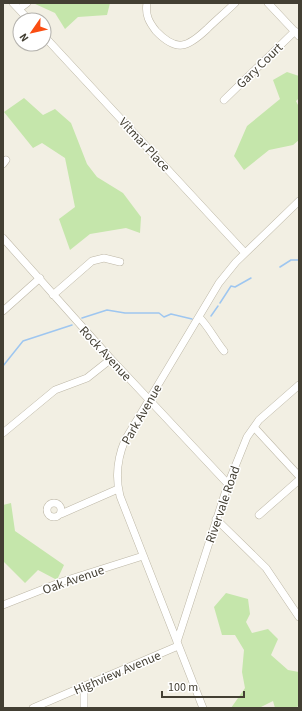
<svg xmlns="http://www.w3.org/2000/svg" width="302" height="711" font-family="'Source Sans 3',sans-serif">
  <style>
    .green { fill: #c5e6ab }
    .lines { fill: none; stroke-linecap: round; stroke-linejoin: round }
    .stream { stroke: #9ec6f0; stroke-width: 1.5 }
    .minor-casing { stroke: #bdb7a6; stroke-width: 8 }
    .minor { stroke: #fff; stroke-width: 7 }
    .labels { text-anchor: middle; stroke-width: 3; stroke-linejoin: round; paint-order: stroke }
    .street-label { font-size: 13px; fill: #433f33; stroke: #fff }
  </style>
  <rect width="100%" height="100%" fill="#f2efe3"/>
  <path class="green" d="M33,3H110L107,15L78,17L65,29L55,13Z
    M287,72L299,76V98L296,101L299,107V140L293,145L269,150L244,170L234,156L247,126L280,99L273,80Z
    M24,98L43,115L55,109L71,123L87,164L97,177L123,193L141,217L140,233L126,228L90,234L70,250L59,219L75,207L65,158L42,143L33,148L4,112Z
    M11,503L15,531L64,565L57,580L38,570L25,583L3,561V505Z
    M226,593L248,599L250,614L246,622L252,633L268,629L278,639L271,655L288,670L299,672V705L296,708H275L273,701L259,708H231L245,688L242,672L244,650L235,635H222L214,607Z"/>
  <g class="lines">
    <path class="stream" d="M280,267L291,260H299
      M220,303L231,286L235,287L251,278
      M211,316L218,306
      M82,318L107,310L125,313H159L164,317L171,314L192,319
      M3,366L23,341L72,325"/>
    <g class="minor-casing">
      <path id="minor" d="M13,3L29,20
        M147,3C145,15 149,22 156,31C177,53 188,47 207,29C216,20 226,12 235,3
        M268,3L299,36
        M19,9L27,3
        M44,36L245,253
        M224,100L295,31
        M3,164L6,160
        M3,238L111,359L228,484
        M53,295L92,261L104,258L120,262
        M3,311L40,278
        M199,317C209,327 215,340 224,351
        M254,427L299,476
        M3,433L55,390L87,378L111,359
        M47 510a7 7 0 1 1 14 0a7 7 0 1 1-14 0Z
        M61,514L118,489
        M259,515L299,480
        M216,519L266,568L299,617
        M3,605L64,581L143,556
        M177,642L228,484L247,437L259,420L299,385
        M84,686V708
        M33,708L178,646
        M203,708L120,496C115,476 117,459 125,440L219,283L236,262L299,201"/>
    </g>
    <use href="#minor" class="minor"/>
  </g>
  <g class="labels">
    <g class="street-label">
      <text transform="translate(259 65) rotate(-44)" y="5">Gary Court</text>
      <text transform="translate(145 144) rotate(47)" y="5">Vitmar Place</text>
      <text transform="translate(106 353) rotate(47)" y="5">Rock Avenue</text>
      <text transform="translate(141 414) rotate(-60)" y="5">Park Avenue</text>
      <text transform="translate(222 504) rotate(-71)" y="5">Rivervale Road</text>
      <text transform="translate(73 579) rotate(-19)" y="5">Oak Avenue</text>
      <text transform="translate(117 672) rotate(-23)" y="5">Highview Avenue</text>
    </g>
  </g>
  <rect width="302" height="711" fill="none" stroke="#433f33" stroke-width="8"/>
  <g transform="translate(32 32) rotate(236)"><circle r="19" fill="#ffffff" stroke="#b4b2ad"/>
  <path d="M0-3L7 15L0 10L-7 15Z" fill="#fa4d12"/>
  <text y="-6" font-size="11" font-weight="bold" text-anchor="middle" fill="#433f33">N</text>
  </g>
  <path d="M162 691v6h82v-6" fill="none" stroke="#433f33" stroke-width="2"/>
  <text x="168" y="691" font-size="12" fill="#433f33" stroke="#ffffff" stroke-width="3" paint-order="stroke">100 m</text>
</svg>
